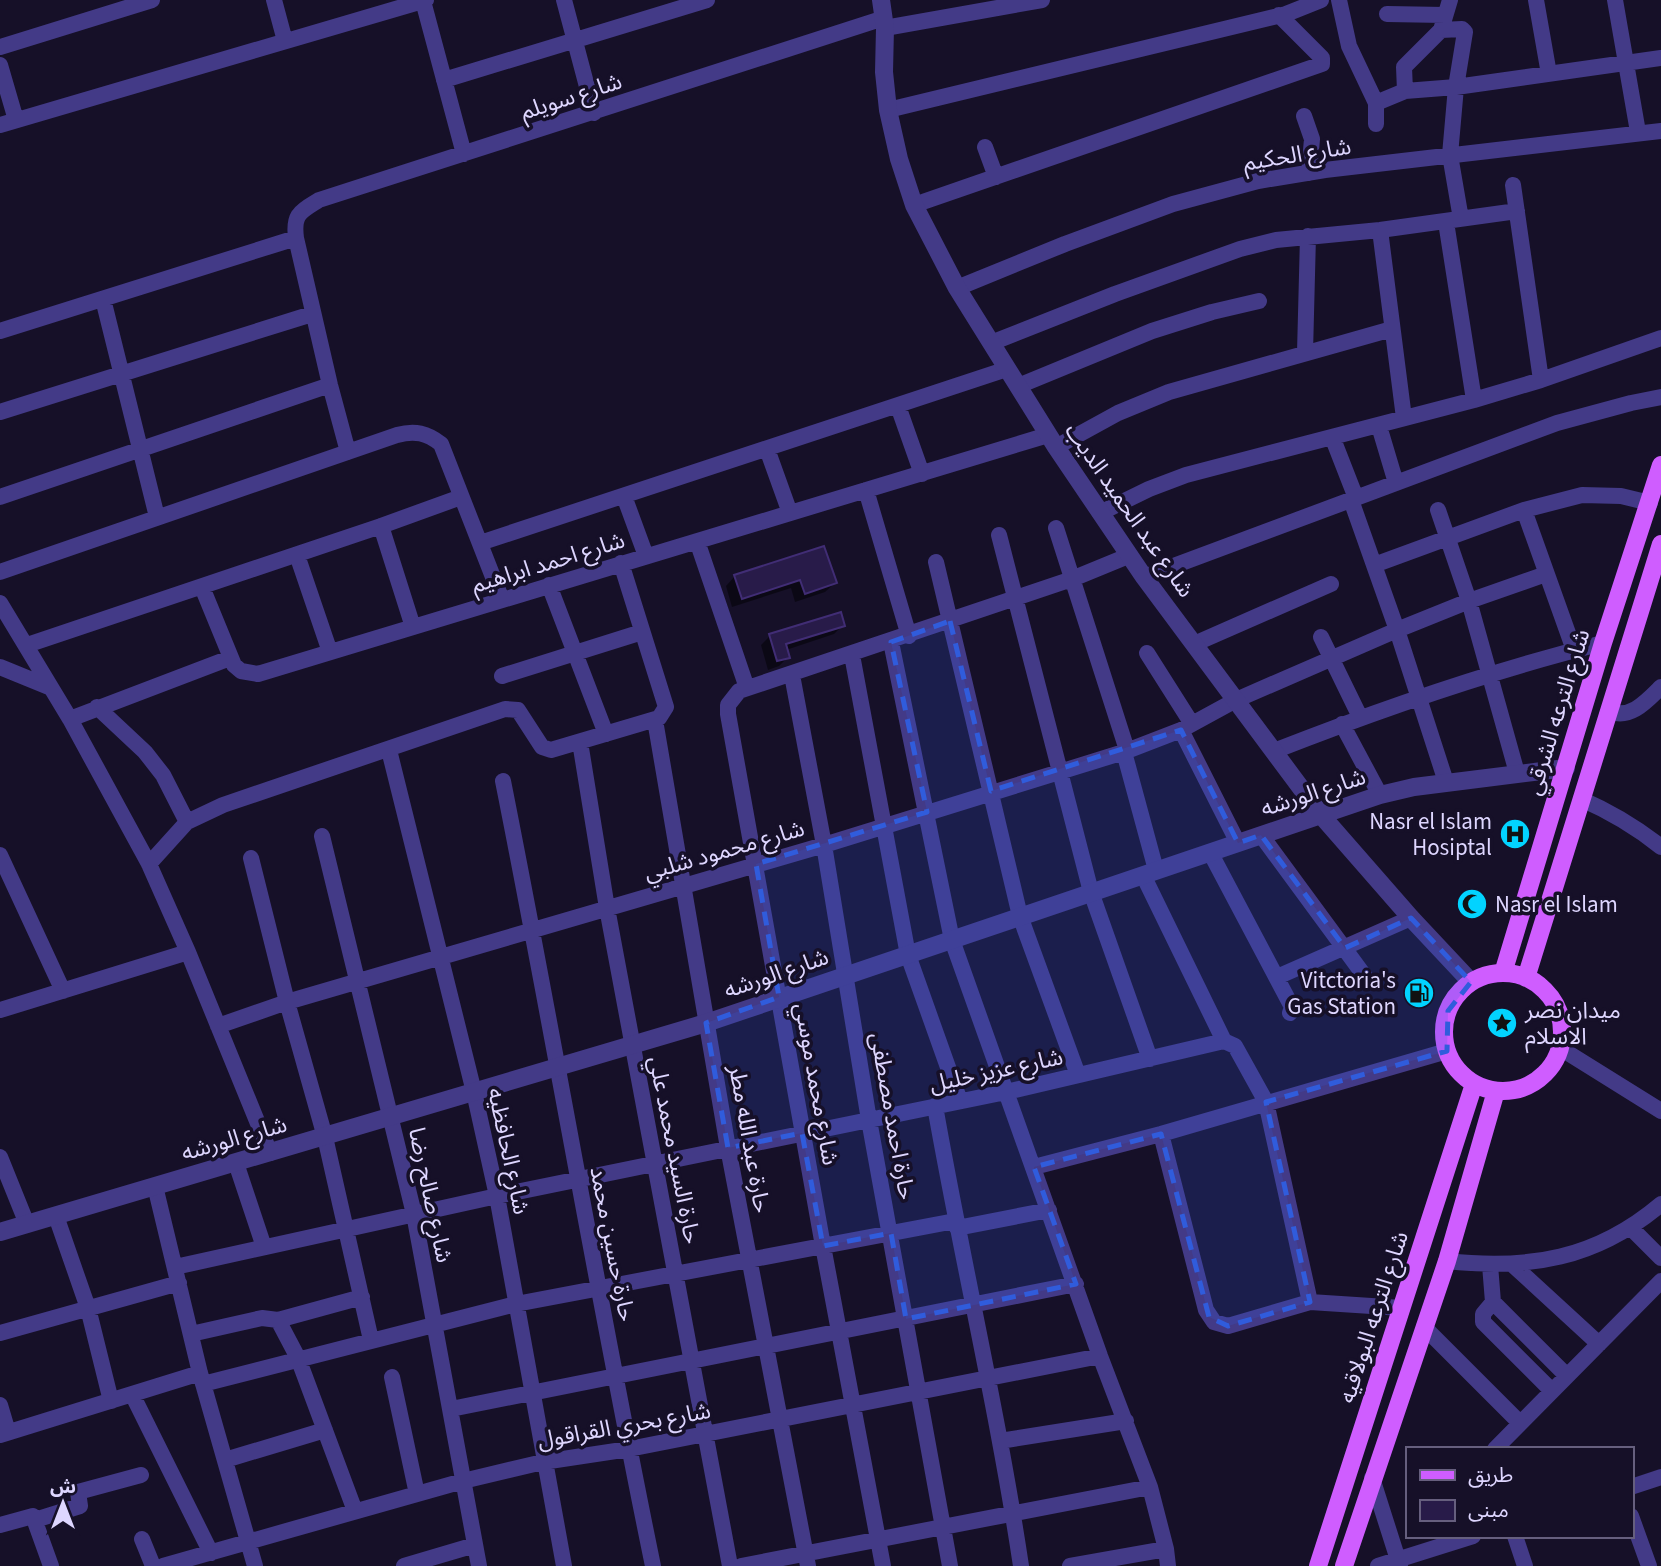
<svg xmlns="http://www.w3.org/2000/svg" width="1661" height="1566" font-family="'Source Sans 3','Noto Sans Arabic',sans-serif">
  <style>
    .shadow { fill: #0007 }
    .building { fill: #281b49; stroke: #412d75; stroke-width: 2 }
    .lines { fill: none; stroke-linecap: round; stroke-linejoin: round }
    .minor { stroke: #433a87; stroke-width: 16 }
    .tertiary { stroke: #433a87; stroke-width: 18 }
    .primary { stroke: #cf5dff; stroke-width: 18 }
    .marked { fill: #305cdc; fill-opacity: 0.2; stroke: #305cdc; stroke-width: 5; stroke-dasharray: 14 9; stroke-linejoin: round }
    .labels { text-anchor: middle; stroke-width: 7; stroke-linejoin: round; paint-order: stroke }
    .street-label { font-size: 23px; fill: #ded6ff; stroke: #161028 }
    .poi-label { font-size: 23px; fill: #ded6ff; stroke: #161028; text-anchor: end }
  </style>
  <rect width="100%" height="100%" fill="#161028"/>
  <path class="shadow" d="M823,548L835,583L825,592L795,602L791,588L732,607L726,586L735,576Z
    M843,625L834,634L786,650L788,657L779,666L768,670L761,645L770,636Z"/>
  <path class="building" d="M824,546L837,583L805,594L800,580L742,599L734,575Z
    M841,612L845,626L786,644L790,658L777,661L769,634Z"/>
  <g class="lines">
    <path class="minor" d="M274,0L285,41
      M564,0L594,113
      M1339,0L1349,46L1376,103V124
      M1536,0L1549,74
      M1615,0L1638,132
      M423,1L464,154
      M1387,14L1445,15
      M885,28L1042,0
      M1441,30L1462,29L1465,32L1456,87L1450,155L1461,219
      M0,47L152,0
      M0,65L16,120
      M444,80L707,0
      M1405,91L1404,67L1441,30L1450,0
      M1376,103L1405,91L1456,87L1661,58
      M888,110L1286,14L1321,0
      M1304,116L1312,139L1309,173
      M0,125L426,0
      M985,147L996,177
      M1513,185L1541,380
      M914,205L1322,64V58L1279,15
      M1446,222L1474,400
      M1380,230L1404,418
      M957,288L1065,244L1173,204L1258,181L1325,170L1661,131
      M103,299L157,517
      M0,331L296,238
      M991,343L1115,294L1240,249L1276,240L1380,230L1517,211
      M1305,353L1308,236
      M1018,386L1152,331L1212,312L1259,301
      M898,406L922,474
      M0,412L312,314
      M1379,426L1396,483
      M1333,439L1356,498
      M1056,447L1118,413L1169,392L1392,329
      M767,449L790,513
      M348,452L330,385L296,238C293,214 300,212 319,200L884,18
      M866,490L909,636
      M624,496L646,556
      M0,497L330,385
      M1351,500L1397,630L1446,782
      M1438,510L1469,601L1517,773
      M1524,510L1574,650
      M1100,513L1149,489L1186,475L1474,400L1541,380L1661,338
      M381,526L413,627
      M1056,528L1127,750
      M999,535L1091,892L1150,1059
      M697,541L747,688
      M480,543L1007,369
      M297,555L330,652
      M936,562L1020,916L1078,1075
      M1374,565L1524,510L1582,495L1621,496L1650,503
      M0,572L397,435C415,430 427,433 441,444L502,600
      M1144,577L1557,423L1631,403L1661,397
      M549,585L606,734
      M202,587L234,665L241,671L258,674L1048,435
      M0,603L70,719L149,864L188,952L270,1153
      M1321,637L1360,717
      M891,642L952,940L1100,1356L1150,1487L1166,1549L1168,1566
      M1194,644L1331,584
      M27,645L381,526L461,497
      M1147,653L1192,724
      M852,655L908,955L960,1101
      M0,667L49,687
      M792,675L824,845L869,1120L950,1566
      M502,676L642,632
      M97,707L145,752L163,775L187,822
      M1609,711C1630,720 1646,702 1661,687
      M70,719L230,658
      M655,720L728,1148L808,1566
      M1342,724L1380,795
      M1181,730L1238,843
      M580,742L607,908L730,1566
      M389,750L474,1092L497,1196L564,1566
      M1274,751C1381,709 1490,671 1603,643
      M1124,752L1156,870
      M503,781C555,1042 599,1305 653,1566
      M1581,799C1611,812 1636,827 1661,847
      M1261,835L1369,982
      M322,836L414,1214L479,1566
      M1210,852L1292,1007L1290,1013
      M0,855L63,991
      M251,858L287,1002L325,1137L371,1340
      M149,864L187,822L223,805L505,709L518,710L542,747L551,750L659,718L666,707L621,563
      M1143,875L1224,1041
      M1277,977L1411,918
      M0,1010L188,952
      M218,1026L287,1002L824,845L1124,752L1181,730L1236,700L1397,630L1469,601L1546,574
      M1560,1048L1661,1111
      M935,1106C962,1260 998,1412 1021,1566
      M1161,1134L1206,1310L1214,1322L1228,1326L1310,1302L1402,1308
      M0,1157L27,1224
      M236,1163L264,1247
      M1034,1167L1161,1134L1447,1051
      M155,1186L200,1373L255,1566
      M56,1216L88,1308L111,1401
      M1630,1227L1661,1258
      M957,1228L1049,1210
      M1447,1261C1529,1270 1596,1259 1661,1204
      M1490,1265L1493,1302L1483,1314V1322L1552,1391
      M1513,1265L1599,1344
      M175,1267L497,1196L1006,1092L1224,1041L1235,1046L1266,1102L1310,1302
      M1493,1302L1567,1376
      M278,1320L298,1358L355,1511
      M1424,1327L1520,1423
      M0,1333L179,1283
      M191,1334L262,1318L278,1320L362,1297
      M392,1377L417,1494
      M203,1384L516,1304L955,1221
      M132,1394L211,1553
      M0,1405L8,1432
      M451,1409L1076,1284
      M0,1435L200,1373
      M1000,1441L1126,1421
      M1495,1449L1661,1281
      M225,1460L325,1430
      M1372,1478L1400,1566
      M1631,1487L1661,1477
      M1631,1516L1649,1566
      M35,1520L80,1506L78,1492L141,1475
      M0,1525L33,1516L51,1566
      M1515,1536L1525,1566
      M142,1539L153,1566
      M163,1566L463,1481L543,1462L629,1449L1100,1356
      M404,1566L475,1545
      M741,1566L1150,1487
      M883,1566L823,1246L728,714V705L739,691L1072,579L1128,556
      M1070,1566L1166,1549
      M1378,1566L1473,1536"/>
    <path class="tertiary" d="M881,0L885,28L884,72L888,110L899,159L914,205L957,288L1056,447L1144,577L1321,815L1411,918L1471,982
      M0,1232L706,1023L1380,795L1414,787L1566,768"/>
    <path class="primary" d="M1444 1032a59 59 0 1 1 118 0a59 59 0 1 1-118 0Z
      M1503,973L1603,643L1661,465
      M1526,978L1661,544
      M1318,1566L1474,1084
      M1344,1566L1447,1261L1496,1091"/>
  </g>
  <path class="marked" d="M950,621L991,791L1181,730L1238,843L1261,835L1345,948L1411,918L1471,982L1448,1011L1447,1051L1266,1102L1310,1302L1228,1326L1209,1317L1161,1134L1034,1167L1076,1284L906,1319L891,1233L823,1246L802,1133L728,1148L706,1023L779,997L756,864L927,812L891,642Z"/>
  <defs>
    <g id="hospital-disc" transform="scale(1.575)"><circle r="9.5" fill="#02d3ff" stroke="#161028"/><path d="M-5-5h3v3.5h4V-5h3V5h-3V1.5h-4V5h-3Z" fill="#111"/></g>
    <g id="mosque-disc" transform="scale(1.575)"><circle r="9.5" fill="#02d3ff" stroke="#161028"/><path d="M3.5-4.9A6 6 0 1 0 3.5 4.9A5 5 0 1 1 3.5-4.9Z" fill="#111"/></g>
    <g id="fuel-disc" transform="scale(1.575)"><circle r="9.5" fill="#02d3ff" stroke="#161028"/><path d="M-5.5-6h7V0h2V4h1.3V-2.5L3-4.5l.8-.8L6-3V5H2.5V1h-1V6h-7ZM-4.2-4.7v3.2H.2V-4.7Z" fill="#111"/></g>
    <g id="sight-disc" transform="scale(1.575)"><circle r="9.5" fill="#02d3ff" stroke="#161028"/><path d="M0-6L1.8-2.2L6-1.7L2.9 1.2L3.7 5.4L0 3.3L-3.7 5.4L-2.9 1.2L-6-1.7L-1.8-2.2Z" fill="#111"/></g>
  </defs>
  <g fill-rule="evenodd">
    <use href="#hospital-disc" x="1515" y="834"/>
    <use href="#mosque-disc" x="1472" y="904"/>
    <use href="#fuel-disc" x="1419" y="993"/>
    <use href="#sight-disc" x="1502" y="1023"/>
  </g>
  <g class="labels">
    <g class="street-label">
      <text transform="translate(571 96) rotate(-18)" y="8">شارع سويلم</text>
      <text transform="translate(1297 154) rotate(-9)" y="8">شارع الحكيم</text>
      <text transform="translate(1130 510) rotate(55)" y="8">شارع عبد الحميد الديب</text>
      <text transform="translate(548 562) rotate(-17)" y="8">شارع احمد ابراهيم</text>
      <text transform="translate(1557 712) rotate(-73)" y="8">شارع الترعه الشرقي</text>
      <text transform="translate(1313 792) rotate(-18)" y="8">شارع الورشه</text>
      <text transform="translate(724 850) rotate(-16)" y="8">شارع محمود شلبي</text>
      <text transform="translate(776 973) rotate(-19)" y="8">شارع الورشه</text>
      <text transform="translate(996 1070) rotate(-12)" y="8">شارع عزيز خليل</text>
      <text transform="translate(817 1084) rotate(80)" y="8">شارع محمد موسي</text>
      <text transform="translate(893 1116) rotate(80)" y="8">حارة احمد مصطفى</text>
      <text transform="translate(234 1138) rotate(-16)" y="8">شارع الورشه</text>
      <text transform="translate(750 1139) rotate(80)" y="8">حارة عبد الله مطر</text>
      <text transform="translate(675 1150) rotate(79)" y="8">حارة السيد محمد علي</text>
      <text transform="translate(509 1151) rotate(78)" y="8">شارع الحافظيه</text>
      <text transform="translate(431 1195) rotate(78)" y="8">شارع صالح رضا</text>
      <text transform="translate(613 1244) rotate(79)" y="8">حارة حسين محمد</text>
      <text transform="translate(1373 1317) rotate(-72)" y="8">شارع الترعه البولاقيه</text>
      <text transform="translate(624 1425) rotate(-10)" y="8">شارع بحري القراقول</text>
    </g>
    <g class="poi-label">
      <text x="1492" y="829">Nasr el Islam<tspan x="1492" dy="26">Hosiptal</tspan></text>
      <text x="1495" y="912" text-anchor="start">Nasr el Islam</text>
      <text x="1396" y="988">Vitctoria's<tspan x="1396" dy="26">Gas Station</tspan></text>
      <text x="1525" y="1018" text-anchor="start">ميدان نصر<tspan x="1525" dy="26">الاسلام</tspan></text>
    </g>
  </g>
  <rect x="1406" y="1447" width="228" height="91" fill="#161028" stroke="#665f7e" stroke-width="2"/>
  <rect x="1420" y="1470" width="35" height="10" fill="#cf5dff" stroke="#665f7e" stroke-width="2"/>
  <text x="1468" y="1482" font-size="21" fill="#ded6ff">طريق</text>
  <rect x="1420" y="1500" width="35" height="21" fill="#281b49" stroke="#665f7e" stroke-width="2"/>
  <text x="1468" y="1517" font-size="21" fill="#ded6ff">مبنى</text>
  <g transform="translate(63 1503)" stroke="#161028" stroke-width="5" paint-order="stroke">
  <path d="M0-5L12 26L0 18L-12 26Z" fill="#ded6ff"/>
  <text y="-10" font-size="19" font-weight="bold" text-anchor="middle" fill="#ded6ff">ش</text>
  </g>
</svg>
